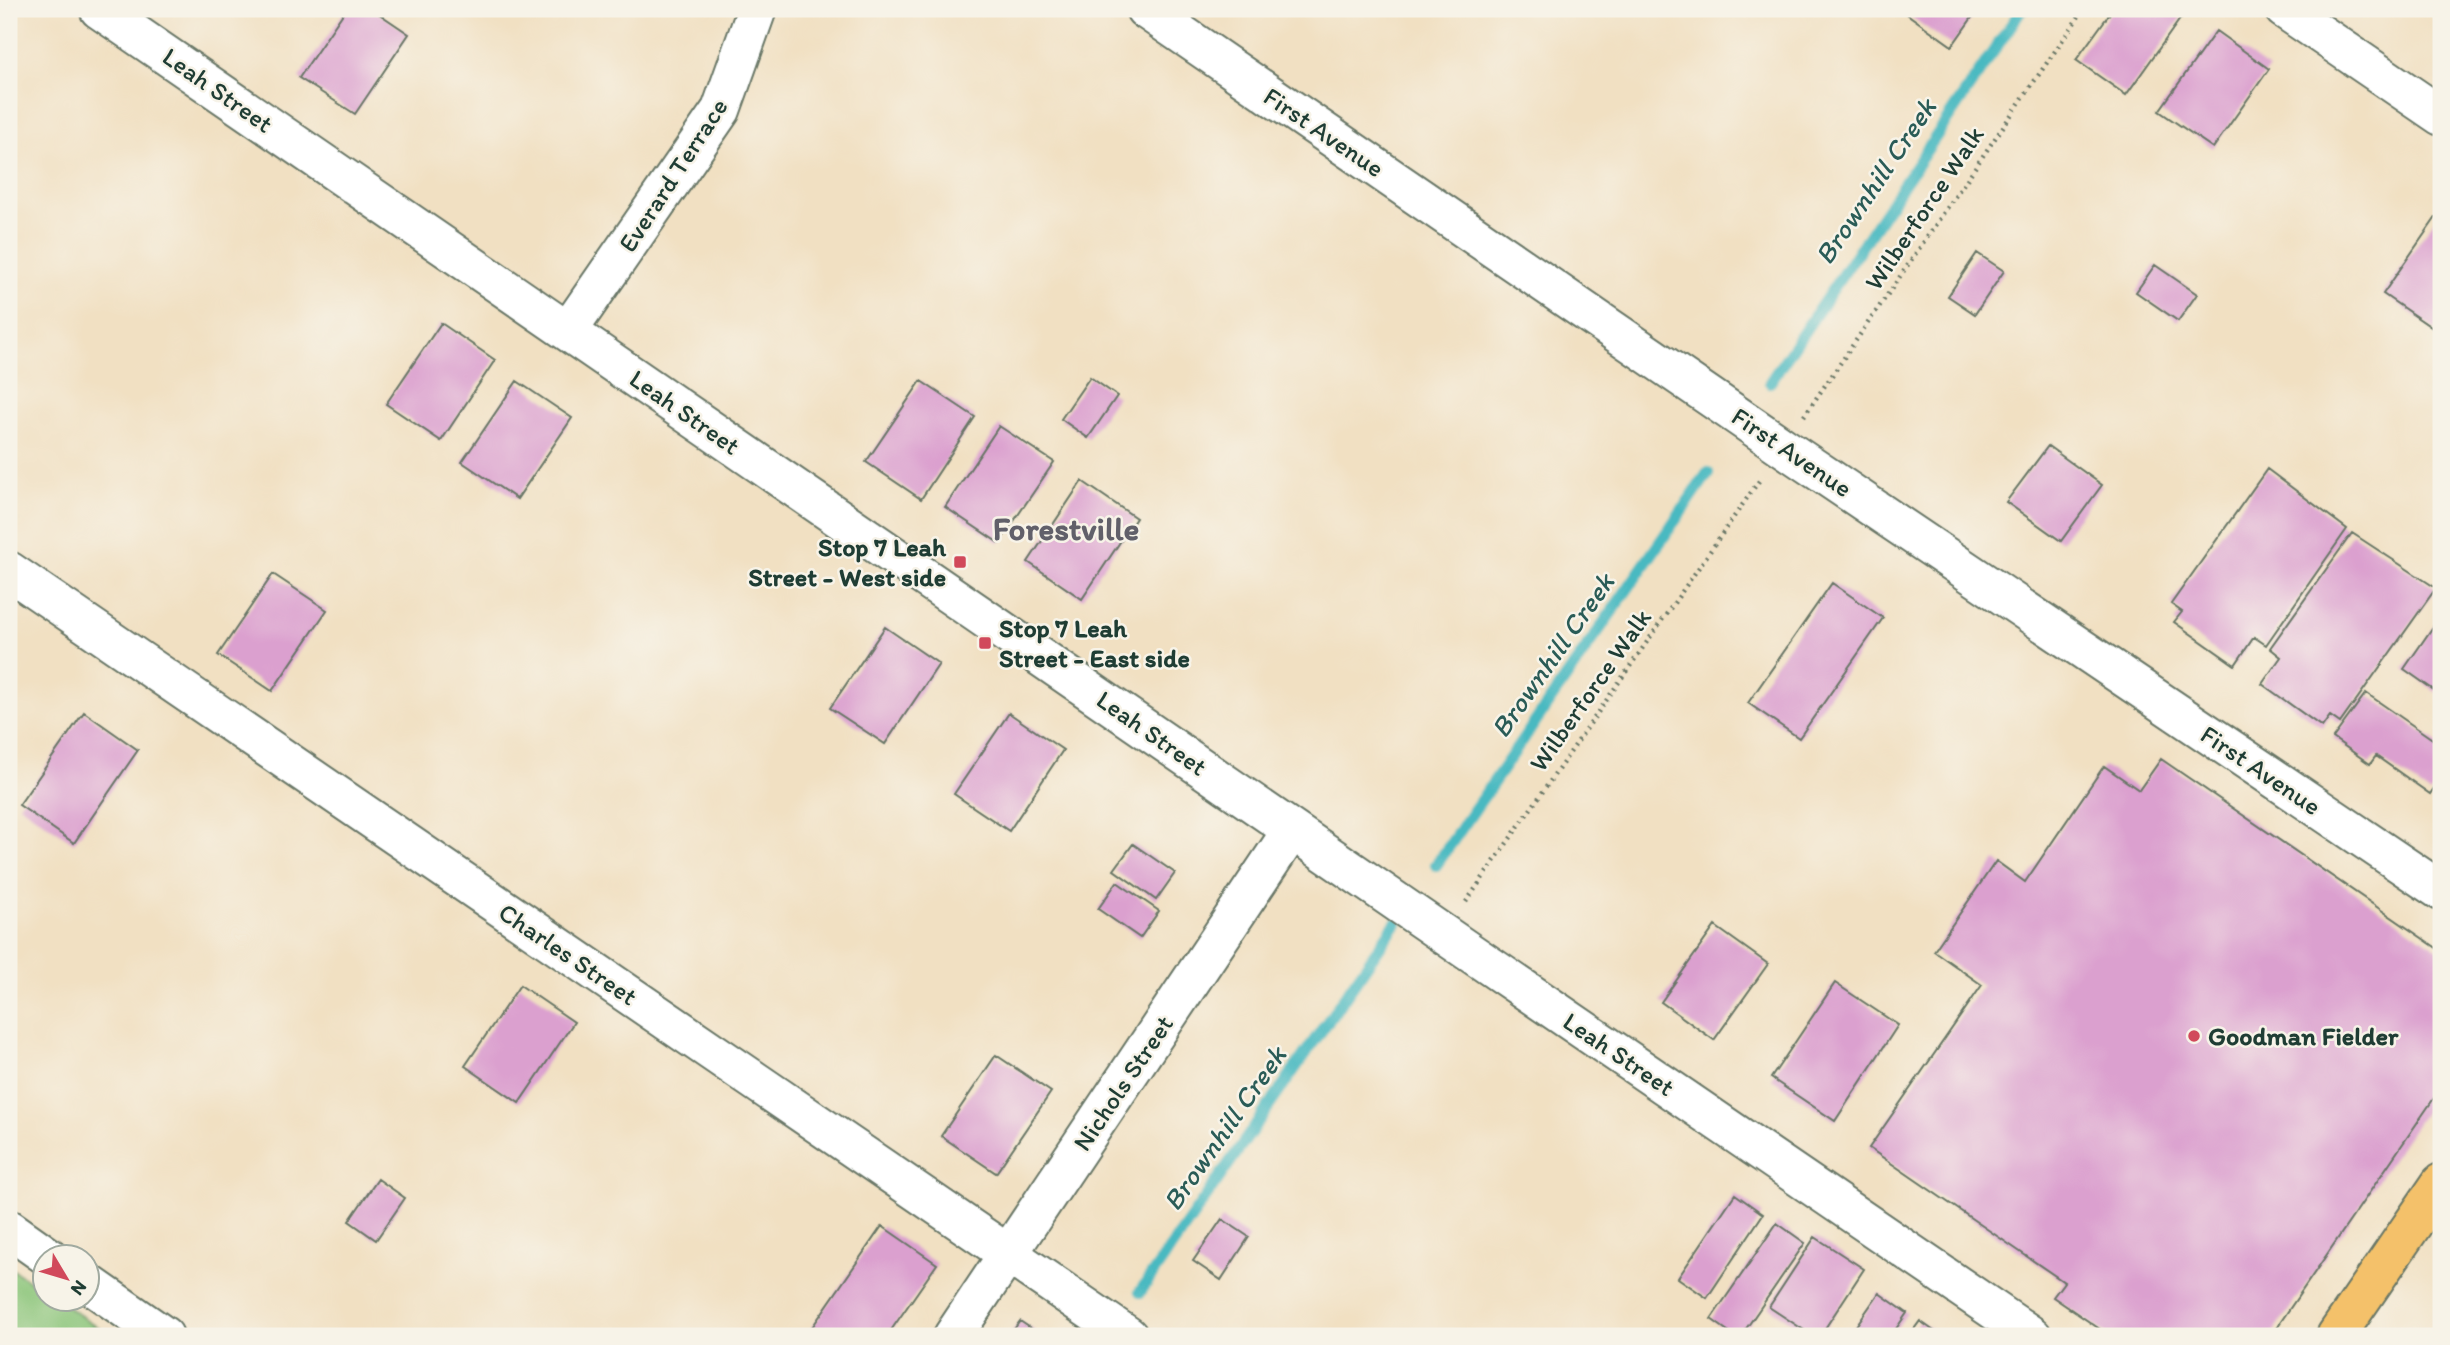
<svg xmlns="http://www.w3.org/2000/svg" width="2450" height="1345" font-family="Itim,sans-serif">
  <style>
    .green { fill: #89c478; stroke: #548056; stroke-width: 2 }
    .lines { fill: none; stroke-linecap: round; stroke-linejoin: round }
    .stream { stroke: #4ab9c1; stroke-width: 12 }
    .building { fill: #dba0cf }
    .minor-casing { stroke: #687666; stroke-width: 42 }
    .major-casing { stroke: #687666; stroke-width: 42 }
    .path { stroke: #687666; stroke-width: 4.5; stroke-dasharray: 2 5; stroke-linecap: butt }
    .minor { stroke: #fff; stroke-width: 38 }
    .major { stroke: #f4c16a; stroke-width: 38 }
    .poi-dot { fill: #d1495b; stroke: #f7f3e8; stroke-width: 2.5 }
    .labels { text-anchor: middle; stroke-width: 5; stroke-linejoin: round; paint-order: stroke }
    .street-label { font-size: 26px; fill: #1f3d34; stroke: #f7f3e8 }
    .poi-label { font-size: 26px; font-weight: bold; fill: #1f3d34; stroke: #f7f3e8; text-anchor: start }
    .water-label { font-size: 28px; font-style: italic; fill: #2a5c57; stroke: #f7f3e8 }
    .district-label { font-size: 33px; font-weight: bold; fill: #61606a; stroke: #f7f3e8 }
  </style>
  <rect width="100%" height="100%" fill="#f7f3e8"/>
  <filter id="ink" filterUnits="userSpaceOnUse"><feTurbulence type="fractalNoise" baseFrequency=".0143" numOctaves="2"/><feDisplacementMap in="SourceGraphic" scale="14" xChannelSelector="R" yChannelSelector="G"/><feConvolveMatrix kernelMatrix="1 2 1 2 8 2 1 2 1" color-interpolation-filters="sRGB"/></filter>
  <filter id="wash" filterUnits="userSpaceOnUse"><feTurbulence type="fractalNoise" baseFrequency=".00686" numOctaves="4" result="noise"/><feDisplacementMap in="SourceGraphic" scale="28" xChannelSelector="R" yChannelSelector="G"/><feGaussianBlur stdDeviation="1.57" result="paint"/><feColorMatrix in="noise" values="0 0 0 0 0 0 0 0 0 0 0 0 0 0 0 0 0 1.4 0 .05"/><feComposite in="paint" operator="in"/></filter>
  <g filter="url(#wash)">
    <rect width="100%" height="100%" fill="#f1e0c2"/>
    <path class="green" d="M9,1267L45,1292L46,1300H57L111,1336H9Z"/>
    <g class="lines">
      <path class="stream" d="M1770,382L2022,9
        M1436,865L1708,473
        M1140,1292L1396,923"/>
    </g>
    <g id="blocks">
      <path class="building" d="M346,9H372L409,34L355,114L299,78Z
        M1900,9H1978L1952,46Z
        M2113,9H2181L2185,12L2126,95L2076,60Z
        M2216,31L2269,69L2213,148L2159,111Z
        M2439,213L2441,215V325L2437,331L2383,294Z
        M1977,253L2004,271L1975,314L1948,296Z
        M2155,265L2197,294L2178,321L2136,292Z
        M441,323L495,360L441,441L386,404Z
        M1090,377L1117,396L1088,438L1061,419Z
        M517,381L572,418L517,499L462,462Z
        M921,381L975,417L921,499L866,462Z
        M999,426L1054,462L999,543L945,507Z
        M2048,446L2102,485L2061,541L2006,502Z
        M2267,469L2347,529L2266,645L2254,637L2235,665L2174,622L2182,612L2171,604Z
        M1082,481L1136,518L1082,599L1028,562Z
        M2352,533L2436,588L2340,723L2330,716L2322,727L2262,684L2281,657L2270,648Z
        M273,574L327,610L272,691L218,655Z
        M1832,583L1883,618L1799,738L1748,703Z
        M2437,621L2441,624V695L2404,669Z
        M885,627L939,664L885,744L830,708Z
        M2366,693L2441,745V778L2430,794L2376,756L2370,764L2333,738Z
        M84,712L138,750L74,843L19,805Z
        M1009,713L1063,750L1009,831L954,794Z
        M2161,759L2441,951V1088L2271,1336H2110L2053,1297L2064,1282L1869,1148L1982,985L1934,951L1996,861L2025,882L2104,766L2139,790Z
        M1133,844L1175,873L1156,900L1114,870Z
        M1117,882L1159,911L1140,938L1098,909Z
        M1715,926L1768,964L1714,1040L1661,1002Z
        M1835,983L1898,1025L1835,1121L1771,1078Z
        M520,985L574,1022L519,1103L465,1066Z
        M996,1055L1051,1092L996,1173L941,1136Z
        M378,1179L405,1198L376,1240L349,1221Z
        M1735,1194L1763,1214L1707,1298L1678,1278Z
        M1222,1219L1249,1237L1221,1280L1193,1261Z
        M1777,1223L1805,1243L1741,1336H1735L1711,1319Z
        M882,1226L937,1264L887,1336H806Z
        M1815,1237L1864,1269L1820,1336H1813L1769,1307Z
        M1879,1293L1907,1313L1891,1336H1849Z
        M1020,1321L1042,1336H1009Z
        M1920,1321L1941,1336H1909Z"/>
    </g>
  </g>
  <g filter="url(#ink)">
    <use href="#blocks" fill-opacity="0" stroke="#687666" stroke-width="2"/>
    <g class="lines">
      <g class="minor-casing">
        <path id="minor" d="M99,9L1468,951L2032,1336
          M1145,9L1783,447L2441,891
          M2284,9L2441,116
          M568,331L721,110L757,9
          M9,571L1128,1336
          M9,1229L50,1258
          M88,1283L164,1336
          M953,1336L1292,830"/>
      </g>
      <g class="major-casing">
        <path id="major" d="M2336,1336L2441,1183"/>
      </g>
      <path class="path" d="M1804,416L2084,9
        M1466,902L1761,478"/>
      <use href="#minor" class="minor"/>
      <use href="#major" class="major"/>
    </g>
  </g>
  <g class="poi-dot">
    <rect x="953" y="555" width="14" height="14" rx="3.5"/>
    <rect x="978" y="636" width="14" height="14" rx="3.5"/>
    <circle cx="2194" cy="1036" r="7"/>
  </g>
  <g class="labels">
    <g class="street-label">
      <text transform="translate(218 90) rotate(35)" y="9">Leah Street</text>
      <text transform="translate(1324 132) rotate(34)" y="9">First Avenue</text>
      <text transform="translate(673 175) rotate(-57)" y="9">Everard Terrace</text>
      <text transform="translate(1924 208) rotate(-56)" y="9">Wilberforce Walk</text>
      <text transform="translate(685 412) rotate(35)" y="9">Leah Street</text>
      <text transform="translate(1792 452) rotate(34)" y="9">First Avenue</text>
      <text transform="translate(1590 690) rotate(-55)" y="9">Wilberforce Walk</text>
      <text transform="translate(1152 733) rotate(35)" y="9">Leah Street</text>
      <text transform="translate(2261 770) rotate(34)" y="9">First Avenue</text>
      <text transform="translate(568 954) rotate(34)" y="9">Charles Street</text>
      <text transform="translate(1619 1054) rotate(34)" y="9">Leah Street</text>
      <text transform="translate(1123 1083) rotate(-56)" y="9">Nichols Street</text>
    </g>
    <g class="poi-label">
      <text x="946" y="556" text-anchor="end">Stop 7 Leah<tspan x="946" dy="30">Street - West side</tspan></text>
      <text x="999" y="637">Stop 7 Leah<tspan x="999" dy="30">Street - East side</tspan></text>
      <text x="2208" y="1045">Goodman Fielder</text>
    </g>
    <g class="water-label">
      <text transform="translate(1875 181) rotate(-56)" y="10">Brownhill Creek</text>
      <text transform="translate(1552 655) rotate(-55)" y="10">Brownhill Creek</text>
      <text transform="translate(1224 1128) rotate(-55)" y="10">Brownhill Creek</text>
    </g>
    <g class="district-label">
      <text x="1066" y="540">Forestville</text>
    </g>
  </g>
  <rect width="2450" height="1345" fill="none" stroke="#f7f3e8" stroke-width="35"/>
  <g transform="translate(66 1278) rotate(128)"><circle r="33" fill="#f7f3e8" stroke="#a1aaa0" stroke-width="2"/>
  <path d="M0-5L12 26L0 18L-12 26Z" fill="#d1495b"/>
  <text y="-10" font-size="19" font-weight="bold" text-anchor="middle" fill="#1f3d34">N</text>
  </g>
</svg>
